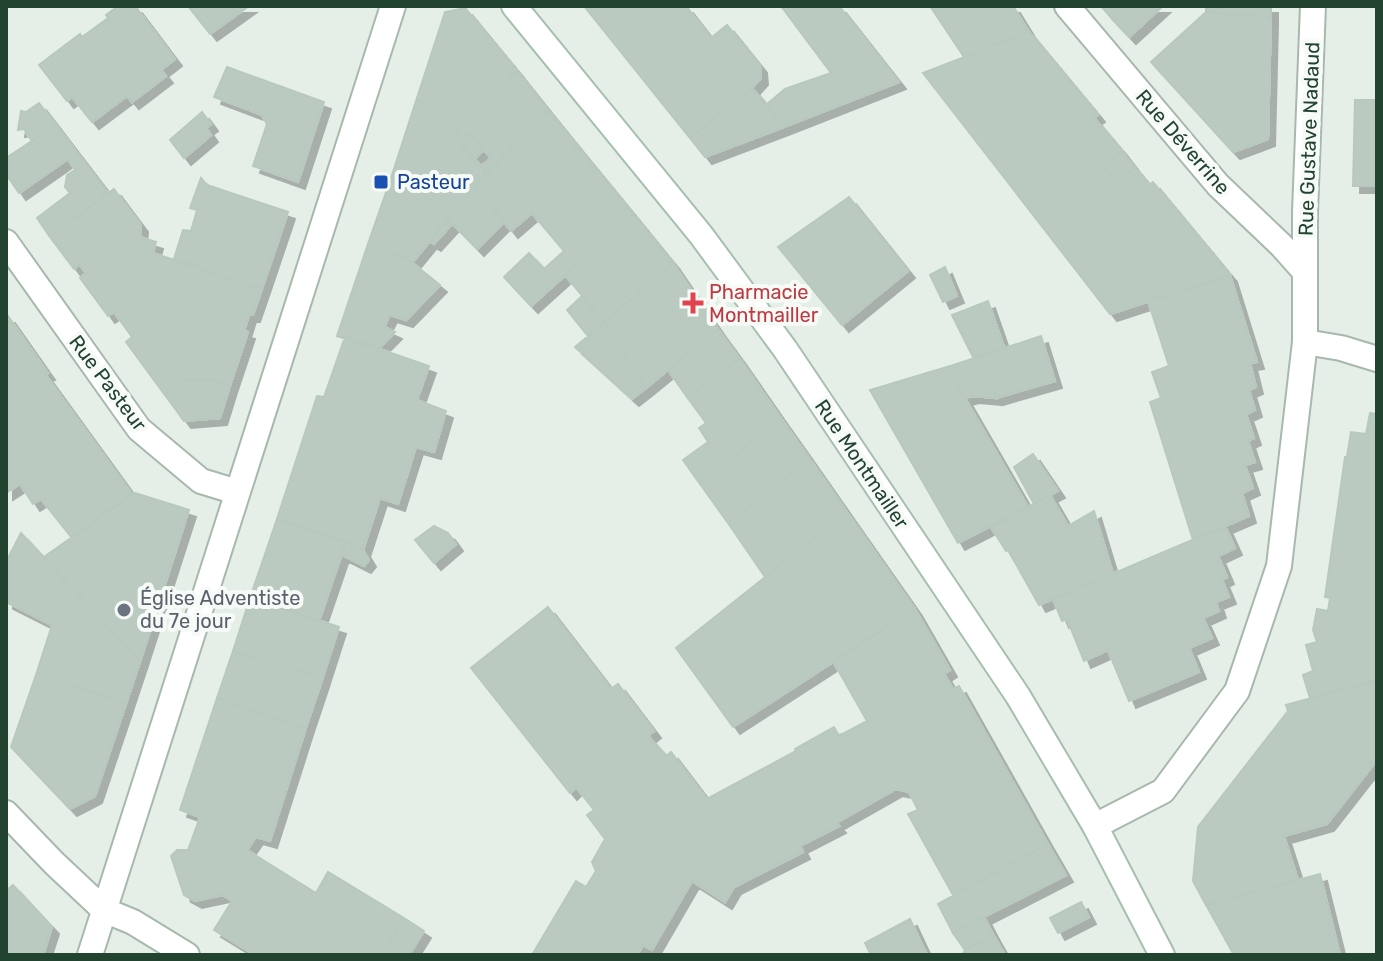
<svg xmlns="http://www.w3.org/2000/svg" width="1383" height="961" font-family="Rubik,sans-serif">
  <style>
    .building { fill: #bacac0; stroke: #b7c9bc; stroke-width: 2; filter: url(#shadow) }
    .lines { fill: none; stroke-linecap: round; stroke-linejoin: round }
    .minor-casing { stroke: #a7b8ad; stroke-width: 28 }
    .secondary-casing { stroke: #a6bfaf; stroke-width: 28 }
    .minor { stroke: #fff; stroke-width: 24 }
    .secondary { stroke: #fff; stroke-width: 24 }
    .transit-dot { fill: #1a4fb4; stroke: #f7fbf7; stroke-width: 3 }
    .health-dot { fill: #e0444e; stroke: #f7fbf7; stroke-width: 3 }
    .worship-dot { fill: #6b7280; stroke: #f7fbf7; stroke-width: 3 }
    .labels { text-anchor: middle; stroke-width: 8; stroke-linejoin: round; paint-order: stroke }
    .street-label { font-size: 20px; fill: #234331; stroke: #f7fbf7 }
    .transit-label { font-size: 20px; fill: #164399; stroke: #f7fbf7; text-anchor: start }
    .health-label { font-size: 20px; fill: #be3a42; stroke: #f7fbf7; text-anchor: start }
    .worship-label { font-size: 20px; fill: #5b616d; stroke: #f7fbf7; text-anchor: start }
  </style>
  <defs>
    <filter id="shadow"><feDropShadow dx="7" dy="7" stdDeviation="0" flood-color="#0004"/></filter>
  </defs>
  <rect width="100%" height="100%" fill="#e5efe8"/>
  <path class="building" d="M118,6H135L175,59L161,70L166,76L132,102L127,96L92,122L72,97L67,101L39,65L80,34L82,37L108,18L106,15Z
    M188,6H249L210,34Z
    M584,6H686L711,38L727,25L760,66L761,78L752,88L690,138Z
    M781,6H839L899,82L784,127L766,105L785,89L831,73Z
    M930,6H1013L1029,32L964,57Z
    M1101,6H1129L1113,20Z
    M1129,6H1163L1129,37L1113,20Z
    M1206,6H1271V17L1206,12Z
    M465,8L517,71L452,135L417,98L445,12Z
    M1206,12L1271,17L1268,139L1233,152L1151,62Z
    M1029,32L1098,115L1094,118L1122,151L1103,167L1117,183L1135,168L1149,185L1153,182L1230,275L1110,314L923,73Z
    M227,67L324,102L298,182L253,166L267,124L262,115L214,97Z
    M517,71L548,110L487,172L481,166L491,158L484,150L469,133L459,143L452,135Z
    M752,88L784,127L705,157L690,138Z
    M417,98L487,172L473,187L504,222L477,249L416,186L391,178Z
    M1355,100H1377V186H1353Z
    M39,103L56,125L32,141L24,129L18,130L21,111L26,112Z
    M548,110L578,147L504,222L473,187Z
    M202,112L211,124L206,128L211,135L184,158L170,140Z
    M56,125L108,193L50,237L37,218L70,193L65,187L67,175L75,170L68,159L19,193L6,174V158Z
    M469,133L484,150L474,159L459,143Z
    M578,147L633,214L531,306L504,277L529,253L544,269L564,251L532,213L511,231L504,222Z
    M1122,151L1135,168L1117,183L1103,167Z
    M201,178L207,185L288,212L262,289L174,259L183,230L191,231L197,210L190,208Z
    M391,178L416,186L448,219L412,263L405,257L368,244Z
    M114,189L141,225L140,237L156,242L153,253L262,289L253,315H249L244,331L248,332L230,386L207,379L185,381L165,395L126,342L132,337L114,312L108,316L80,278L86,273L79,264L74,269L50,237Z
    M849,197L908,271L842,325L778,247Z
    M633,214L673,263L604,322L565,275Z
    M448,219L453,223L434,244L429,241Z
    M368,244L405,257L440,285L406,320L390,315L384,327L395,332L378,349L337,336Z
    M673,263L718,329L646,388L605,322Z
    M945,267L957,296L943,302L930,275Z
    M1230,275L1257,362L1250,363L1256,387L1249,390L1255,410L1246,414L1254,438L1248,441L1255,462L1245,465L1253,488L1242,493L1249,516L1193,540L1150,402L1161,398L1152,372L1169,366L1148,301Z
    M582,296L604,322L588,336L567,310Z
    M988,301L1004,347L973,357L952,315Z
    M8,316L48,373L45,374L132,494L71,537L41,499L33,504L20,484L6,493V317Z
    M605,322L646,388L632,399L575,347Z
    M718,329L740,359L687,397L668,370Z
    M1041,336L1055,381L996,398L981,356Z
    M345,337L429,366L417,400L446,411L434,452L416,447L398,504L380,498L363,550L346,542L277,519L317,396L324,397Z
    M981,356L996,398L972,396L965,398L947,367Z
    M740,359L781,418L700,484L683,460L708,442L699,428L706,423L687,397Z
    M947,367L1028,507L958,543L870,390Z
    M207,379L230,386L220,418L184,421L165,395L185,381Z
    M1370,413L1377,414V680L1310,698L1303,675L1313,671L1306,645L1317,642L1313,630L1317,609L1328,611L1330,598L1325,597L1345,457H1347L1351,432L1366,434Z
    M781,418L810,459L728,523L700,484Z
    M1033,454L1058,491L1034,504L1014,467Z
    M810,459L847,512L765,577L728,523Z
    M135,493L189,510L140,662L44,557Z
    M1050,495L1068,526L1094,511L1113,574L1039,605L1008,550L1006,551L991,527Z
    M847,512L915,609L733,727L676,648Z
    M277,519L346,542L319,621L250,598Z
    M434,526L448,533L456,544L434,563L415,540Z
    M1225,526L1235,548L1218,556L1227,577L1222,580L1229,597L1216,602L1219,611L1203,618L1212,638L1189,648L1199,672L1129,701L1108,650L1084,661L1067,619L1062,621L1053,599Z
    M21,533L140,662L126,704L37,672L52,625L6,602V562Z
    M346,542L363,550L369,560L364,566L342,555Z
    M250,598L339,627L322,680L317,678L318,677L233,651Z
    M548,607L611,689L618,684L654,731L648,736L666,756L671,752L707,799L796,751L795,749L834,727L839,736L867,721L833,661L915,609L950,670L944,674L953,689L959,686L1048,844L953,895L908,814L918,810L909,792L896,789L836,823L839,826L800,846L803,852L734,887L725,902L692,881L652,950L643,945L637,955H532L576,881L586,887L596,871L592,862L605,839L587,815L594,810L576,787L570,793L471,668Z
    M233,651L318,677L317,678L322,680L306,728L217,698Z
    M37,672L126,704L95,796L70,809L11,747Z
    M1377,680V760L1327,824L1284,836L1298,880L1206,905L1193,881L1198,827L1288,711L1286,705Z
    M217,698L306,728L270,841L256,837L247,850L316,893L328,872L404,918L383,955H255L214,930L232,901L223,895L195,901L184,895L171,856L177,850H188L200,817L180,810Z
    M1048,844L1066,875L953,933L938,904Z
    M1320,874L1340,955H1234L1206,905Z
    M13,885L52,927L43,955H6V891Z
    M1081,902L1089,917L1058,933L1050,918Z
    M984,917L994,936L965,950L953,933Z
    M404,918L424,931L409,955H383Z
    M910,919L927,955H871L865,943Z
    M994,936L1005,955H962L965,950Z"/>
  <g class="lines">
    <g class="minor-casing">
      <path id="minor" d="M1067,6L1218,185L1281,245L1305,272
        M6,242L139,429L201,481L237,492
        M1305,342L1341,348L1377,359
        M6,813L54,863L104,910L133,922L187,955
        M1095,826L1163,791L1237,691L1279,566L1305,342V212L1313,6
        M90,955L393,6"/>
    </g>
    <g class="secondary-casing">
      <path id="secondary" d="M514,6L701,235L785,349L1018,696L1095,826L1162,955"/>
    </g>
    <use href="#minor" class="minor"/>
    <use href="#secondary" class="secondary"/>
  </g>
  <rect class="transit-dot" x="373" y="174" width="16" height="16" rx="4"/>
  <path class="health-dot" d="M689 291h8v8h8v8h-8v8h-8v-8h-8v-8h8z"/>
  <circle class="worship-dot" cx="124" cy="610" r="8"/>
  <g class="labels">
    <g class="street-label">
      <text transform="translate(1309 139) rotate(-88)" y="7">Rue Gustave Nadaud</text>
      <text transform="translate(1183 142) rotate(49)" y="7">Rue Déverrine</text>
      <text transform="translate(108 383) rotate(53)" y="7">Rue Pasteur</text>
      <text transform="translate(862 464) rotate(56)" y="7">Rue Montmailler</text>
    </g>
    <g class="transit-label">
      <text x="397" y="189">Pasteur</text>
    </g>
    <g class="health-label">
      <text x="709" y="299">Pharmacie<tspan x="709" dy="23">Montmailler</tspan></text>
    </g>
    <g class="worship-label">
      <text x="140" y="605">Église Adventiste<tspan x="140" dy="23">du 7e jour</tspan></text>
    </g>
  </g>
  <rect width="1383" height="961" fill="none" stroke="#234331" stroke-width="16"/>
</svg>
